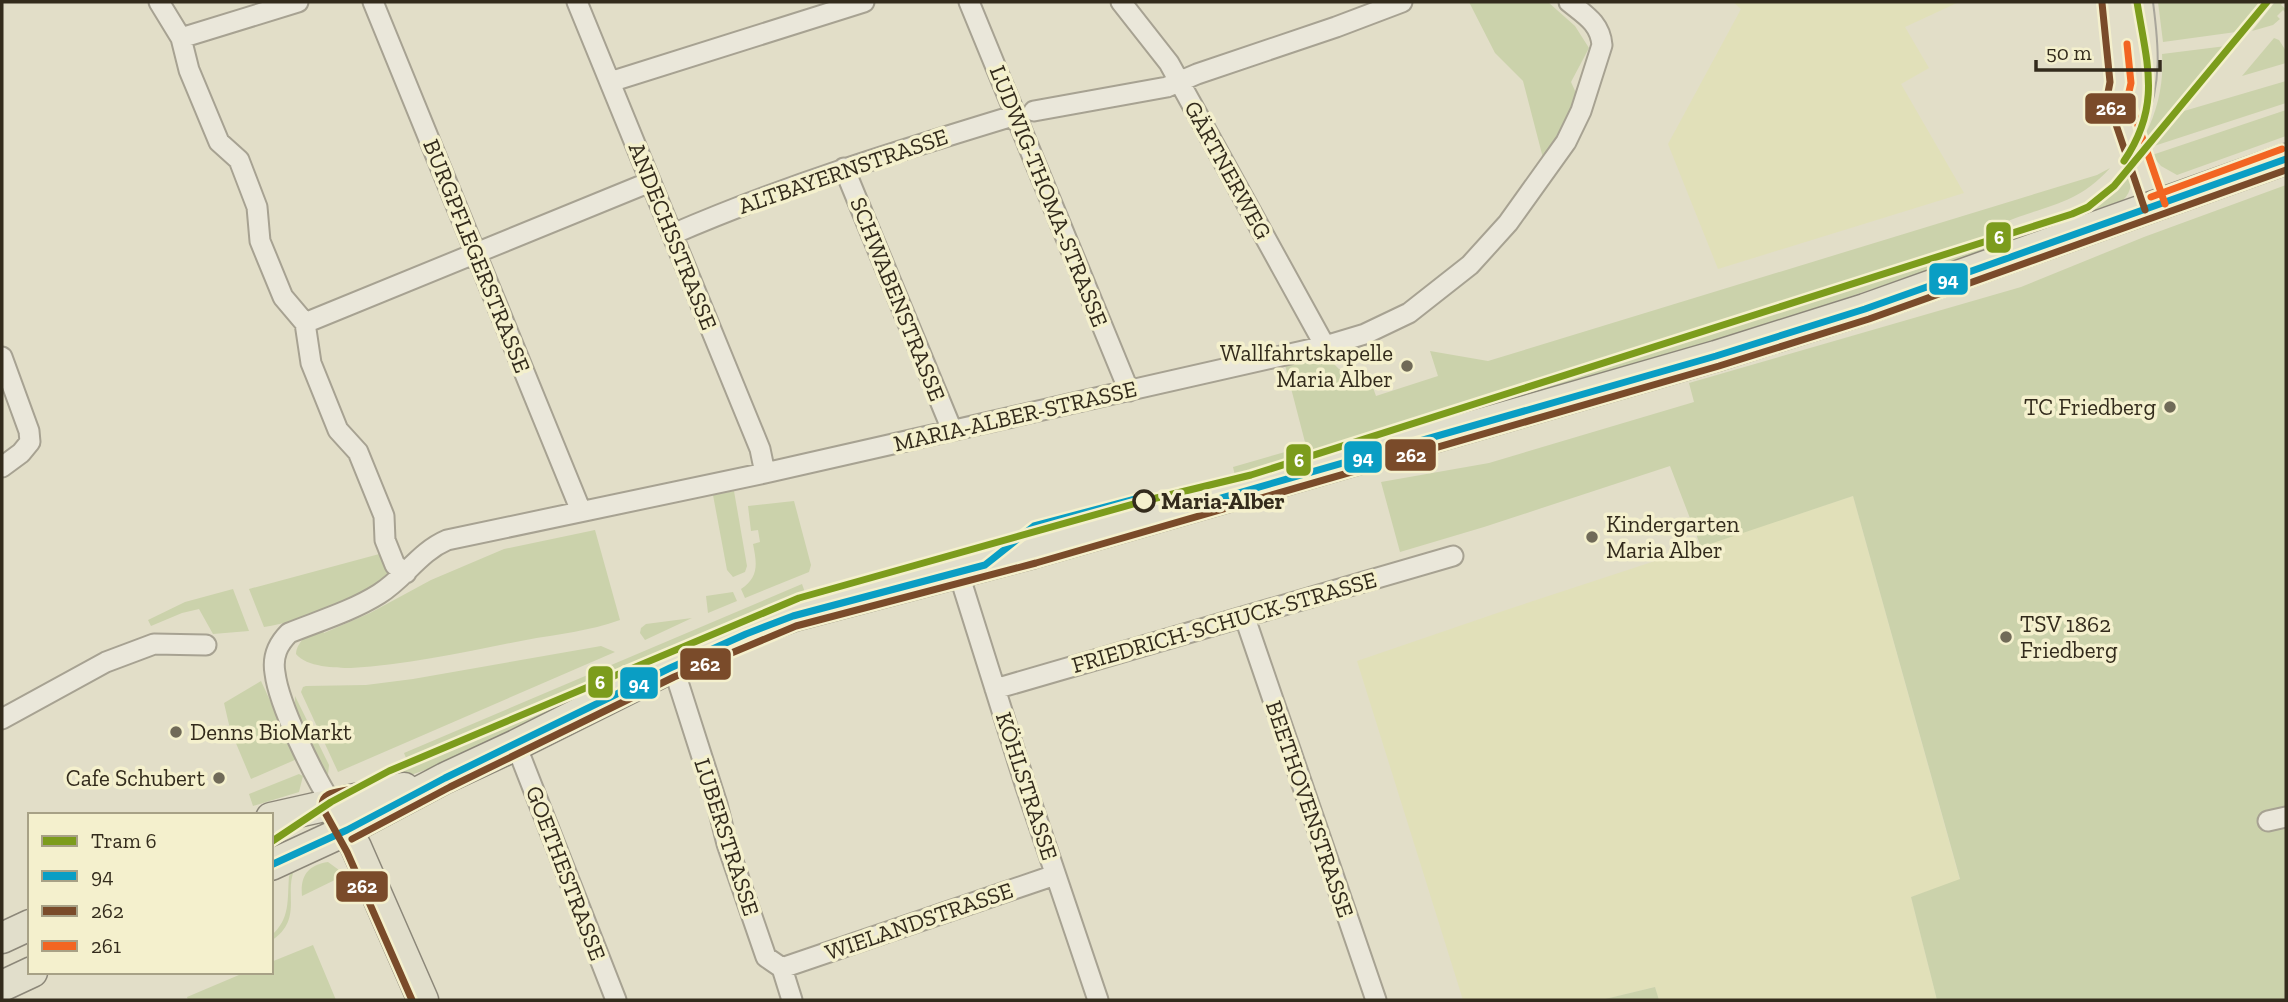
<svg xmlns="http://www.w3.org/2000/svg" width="2288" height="1002" font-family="'Zilla Slab',serif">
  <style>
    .farmland { fill: #e1e0b9 }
    .green { fill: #cbd2ab }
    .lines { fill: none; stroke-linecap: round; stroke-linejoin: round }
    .street-casing { stroke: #a7a292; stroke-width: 23 }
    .primary-casing { stroke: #8c8779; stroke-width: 33 }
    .street { stroke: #eae7da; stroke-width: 19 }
    .primary { stroke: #e1decb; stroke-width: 30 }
    .tram { stroke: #a9a69b; stroke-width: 2 }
    .bus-1-casing { stroke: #f4f0cd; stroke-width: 12 }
    .bus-2-casing { stroke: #f4f0cd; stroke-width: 12 }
    .bus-3-casing { stroke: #f4f0cd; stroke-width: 12 }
    .bus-1 { stroke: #0a9ec4; stroke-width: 7 }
    .bus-2 { stroke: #7a4b2a; stroke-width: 7 }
    .bus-3 { stroke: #f26522; stroke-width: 7 }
    .tram-1-casing { stroke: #f4f0cd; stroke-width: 12 }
    .tram-1 { stroke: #7c9c1c; stroke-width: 7 }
    .poi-dot { fill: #706a58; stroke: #f4f0cd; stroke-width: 2.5 }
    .stop-dot { fill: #f4f0cd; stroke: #332b1c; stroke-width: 3.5 }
    .labels { text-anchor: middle; stroke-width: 7; stroke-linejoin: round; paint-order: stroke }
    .street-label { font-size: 23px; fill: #332b1c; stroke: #f4f0cd }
    .poi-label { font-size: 23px; fill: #332b1c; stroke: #f4f0cd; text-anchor: end }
    .stop-label { font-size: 23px; font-weight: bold; fill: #332b1c; stroke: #f4f0cd; text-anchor: start }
    .line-badge { stroke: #f4f0cd; stroke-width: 2.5 }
    .badge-label { font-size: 19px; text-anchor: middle; font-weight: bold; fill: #fff }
  </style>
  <rect width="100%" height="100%" fill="#e2dec8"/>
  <path class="farmland" d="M1733,2H1959L1905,27L1929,68L1901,84L1964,193L1718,269L1668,144L1741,9Z
    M1853,496L1960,880L1911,897L1937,1000H1659L1655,987L1601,1000H1463L1357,661L1509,609Z"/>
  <path class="green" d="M1469,2H1548L1575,26L1589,48L1571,82L1576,93L1566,132L1543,158L1523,81L1495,53Z
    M2158,2H2262L2236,32L2163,42Z
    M2275,2H2283L2281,5L2286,9V13L2283,10L2277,16L2280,19L2273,25L2252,31Z
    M2274,38L2279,40L2286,51V63L2242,76Z
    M2226,46L2149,138L2145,135C2158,110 2164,82 2162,54Z
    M2286,81V103L2154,146L2184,111Z
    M2286,110V136L2177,175L2161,166L2152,155Z
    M2110,168C2076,206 2045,205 2003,223L2009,239C2055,224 2102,215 2131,173C2133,192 2126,201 2109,209L1733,336L1237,484L1233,467L1306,446L1285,365L1327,357L1339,369L1353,370L1366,368L1376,396L1438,376L1430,351L1488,361L2097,175Z
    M2286,185V1000H1937L1911,897L1960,879L1853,496L1701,547L1670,466L1484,527L1400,552L1381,482L1489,463L1694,402L1689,383L2021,287L2144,237Z
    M734,491L747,566L745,572L733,577L727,570L713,495Z
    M794,501L811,565L809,572L745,598L741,589C759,577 757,564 753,544L760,542L758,530L751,531L748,506Z
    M595,530L620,620C590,631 558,634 526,640C468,651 410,665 351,668C336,668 306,667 296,654C297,641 310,632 321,628L324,633L370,613L431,580L504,549Z
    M383,553L389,575C357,601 304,621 264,627L249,589Z
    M802,584L807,598L670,657L428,769L382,785L381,781L410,768L404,753Z
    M233,589L249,631L213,634L199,609L182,613L151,626L148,620L185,602Z
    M733,592L737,601L708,613L706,596Z
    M692,618L645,640L640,633L641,628L646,624Z
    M601,646L615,652L338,772L301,692L303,687L306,686L366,685L413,679Z
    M261,681L297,759L251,779L230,729L224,703Z
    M295,696L329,765L328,775C316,756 293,718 295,696Z
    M299,774L303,776L299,792L253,806L249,794Z
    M328,862L343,873V876L302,896C300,876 308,865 328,862Z
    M295,868C283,893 304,919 271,941V936C291,918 287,900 289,876Z
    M313,945L336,1000H188L187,997L246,972H271V962Z
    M1655,987L1659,1000H1601Z"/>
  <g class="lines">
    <g class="street-casing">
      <path id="street" d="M159,2L181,38L189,70L219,142L239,160L257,207L260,241L283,297L305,323L311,363L338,430L358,452L384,516L385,540L395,565L406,573
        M373,2L581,511
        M577,2L760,449L765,473
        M969,2L1129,391
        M1121,2L1169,63L1325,346
        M181,38L298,2
        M610,82L864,2
        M1034,111L1167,87L1197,74L1336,27L1402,2
        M844,168L952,430
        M673,234C786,185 898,151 1016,115
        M305,323L650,182
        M2,357L29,431L30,442L21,453L2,467
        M958,571L1025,784L1098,1000
        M1245,618L1376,1000
        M670,668L678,682L717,804L727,844L766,957L782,968L792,1000
        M995,689L1453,556
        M2,719L106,662L154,644L206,645
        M516,745L616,1000
        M332,804C314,776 279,706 275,673C272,656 278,644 289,633C319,621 352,611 379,594C405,578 419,552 447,540L765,473L1325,346L1365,334L1409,313L1470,265L1508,223L1566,142L1581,111L1602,45C1600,23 1585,15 1569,2
        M2268,821L2286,817
        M782,968L1055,875"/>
    </g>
    <g class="primary-casing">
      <path id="primary" d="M332,804L356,847L423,1000
        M271,818L404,788
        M271,865L347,830L445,778L516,745L670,668L746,634L793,616L1033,553L1716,356L1865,309L2286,159
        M2,938L30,925
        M2,986L32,972"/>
    </g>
    <use href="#street" class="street"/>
    <use href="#primary" class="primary"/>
    <path class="tram" d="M2145,126C2162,81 2159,48 2153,2"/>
    <g class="bus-1-casing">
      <path id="bus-1" d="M271,865L347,830L445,778L670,668L746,634L793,616L985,565L1034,526L1143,497L1200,504L1716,356L1865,309L2286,159"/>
    </g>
    <g class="bus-2-casing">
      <path id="bus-2" d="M2102,3L2110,82L2107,98L2145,210
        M348,790C336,792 321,792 322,807L347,852L412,1000
        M352,839L450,787L674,677L796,626L1036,563L1719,366L1869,319L2286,170"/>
    </g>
    <g class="bus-3-casing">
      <path id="bus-3" d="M2127,44L2131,83L2128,96L2165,204
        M2151,197L2282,149"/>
    </g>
    <use href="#bus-1" class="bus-1"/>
    <use href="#bus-2" class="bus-2"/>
    <use href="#bus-3" class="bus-3"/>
    <g class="tram-1-casing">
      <path id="tram-1" d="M2124,161C2162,105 2147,64 2137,2
        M271,842L331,802L389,771L799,598L1144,501L1251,475L2072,214L2088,207L2114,186L2267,2"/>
    </g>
    <use href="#tram-1" class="tram-1"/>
  </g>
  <g class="poi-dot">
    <circle cx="1407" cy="366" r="7"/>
    <circle cx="2170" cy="407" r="7"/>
    <circle cx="1592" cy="537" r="7"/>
    <circle cx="2006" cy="637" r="7"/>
    <circle cx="176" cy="732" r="7"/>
    <circle cx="219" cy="778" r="7"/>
  </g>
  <circle class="stop-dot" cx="1144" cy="501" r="10"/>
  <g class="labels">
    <g class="street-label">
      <text transform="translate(1228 170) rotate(61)" y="8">GÄRTNERWEG</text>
      <text transform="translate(843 171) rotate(-19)" y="8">ALTBAYERNSTRASSE</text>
      <text transform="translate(1049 196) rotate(68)" y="8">LUDWIG-THOMA-STRASSE</text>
      <text transform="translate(673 236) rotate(68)" y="8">ANDECHSSTRASSE</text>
      <text transform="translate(477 256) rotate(68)" y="8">BURGPFLEGERSTRASSE</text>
      <text transform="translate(898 299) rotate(68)" y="8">SCHWABENSTRASSE</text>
      <text transform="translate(1015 416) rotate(-13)" y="8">MARIA-ALBER-STRASSE</text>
      <text transform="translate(1224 622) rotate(-16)" y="8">FRIEDRICH-SCHUCK-STRASSE</text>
      <text transform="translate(1027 786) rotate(72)" y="8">KÖHLSTRASSE</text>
      <text transform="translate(1310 809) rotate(71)" y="8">BEETHOVENSTRASSE</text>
      <text transform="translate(727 837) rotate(72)" y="8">LUBERSTRASSE</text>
      <text transform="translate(566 873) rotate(69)" y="8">GOETHESTRASSE</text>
      <text transform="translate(919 921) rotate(-19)" y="8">WIELANDSTRASSE</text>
    </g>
    <g class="poi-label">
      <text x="1393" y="361">Wallfahrtskapelle<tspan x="1393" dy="26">Maria Alber</tspan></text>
      <text x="2156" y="415">TC Friedberg</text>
      <text x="1606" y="532" text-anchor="start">Kindergarten<tspan x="1606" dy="26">Maria Alber</tspan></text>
      <text x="2020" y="632" text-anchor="start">TSV 1862<tspan x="2020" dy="26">Friedberg</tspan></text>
      <text x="190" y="740" text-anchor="start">Denns BioMarkt</text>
      <text x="205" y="786">Cafe Schubert</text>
    </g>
    <g class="stop-label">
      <text x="1161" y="509">Maria-Alber</text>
    </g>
  </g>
  <g class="line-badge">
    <rect x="2084" y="92" width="53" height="33" rx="7" fill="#7a4b2a"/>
    <rect x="1985" y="221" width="27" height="33" rx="7" fill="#7c9c1c"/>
    <rect x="1928" y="262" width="41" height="34" rx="7" fill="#0a9ec4"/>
    <rect x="1384" y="438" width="53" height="34" rx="7" fill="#7a4b2a"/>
    <rect x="1343" y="440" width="40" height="34" rx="7" fill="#0a9ec4"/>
    <rect x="1285" y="443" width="27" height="34" rx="7" fill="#7c9c1c"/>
    <rect x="679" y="647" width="53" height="34" rx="7" fill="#7a4b2a"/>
    <rect x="587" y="665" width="27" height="34" rx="7" fill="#7c9c1c"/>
    <rect x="619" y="666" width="40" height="34" rx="7" fill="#0a9ec4"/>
    <rect x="335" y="870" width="54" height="33" rx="7" fill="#7a4b2a"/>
  </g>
  <g class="badge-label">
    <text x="2111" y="115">262</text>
    <text x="1999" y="244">6</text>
    <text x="1948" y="286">94</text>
    <text x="1411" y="462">262</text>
    <text x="1363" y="464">94</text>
    <text x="1299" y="467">6</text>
    <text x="705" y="671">262</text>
    <text x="600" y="689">6</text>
    <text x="639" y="690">94</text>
    <text x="362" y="893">262</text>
  </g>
  <rect width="2288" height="1002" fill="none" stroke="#332b1c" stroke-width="7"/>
  <rect x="28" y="813" width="245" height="161" fill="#f4f0cd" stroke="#a7a186" stroke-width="2"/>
  <rect x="42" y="836" width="35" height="10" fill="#7c9c1c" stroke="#a7a186" stroke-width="2"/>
  <text x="91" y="848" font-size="21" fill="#332b1c">Tram 6</text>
  <rect x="42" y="871" width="35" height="10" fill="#0a9ec4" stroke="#a7a186" stroke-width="2"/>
  <text x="91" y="883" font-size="21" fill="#332b1c">94</text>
  <rect x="42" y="906" width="35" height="10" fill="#7a4b2a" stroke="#a7a186" stroke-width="2"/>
  <text x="91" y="918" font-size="21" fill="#332b1c">262</text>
  <rect x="42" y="941" width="35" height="10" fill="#f26522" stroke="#a7a186" stroke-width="2"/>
  <text x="91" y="953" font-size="21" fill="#332b1c">261</text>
  <path d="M2036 60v10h124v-10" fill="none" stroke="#332b1c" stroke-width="3.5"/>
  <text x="2046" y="60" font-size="21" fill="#332b1c" stroke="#f4f0cd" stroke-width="5" paint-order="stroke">50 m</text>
</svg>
